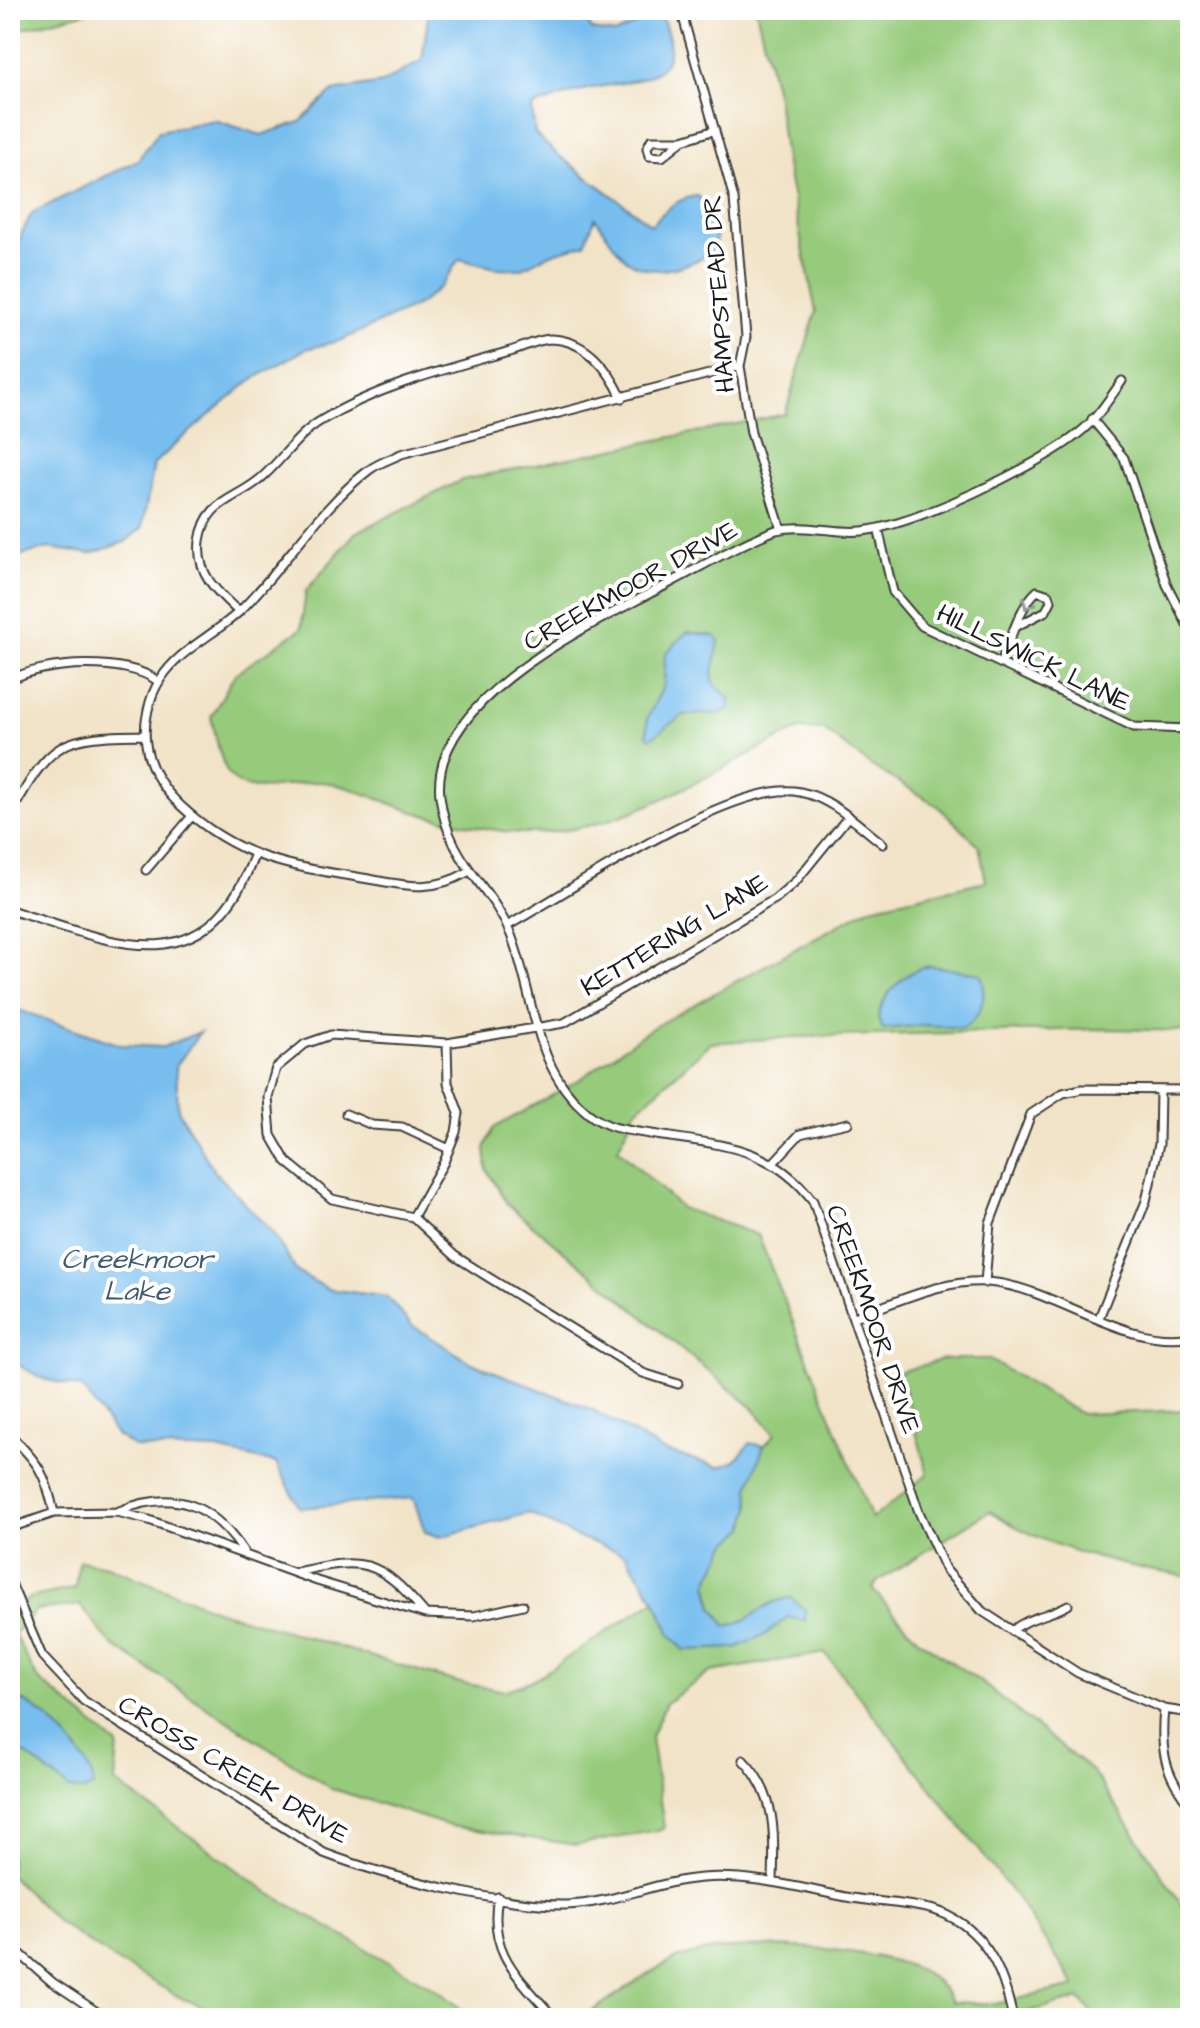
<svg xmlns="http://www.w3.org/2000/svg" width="1200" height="2028" font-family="'Architects Daughter',sans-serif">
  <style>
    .green { fill: #96cb7c; stroke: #59744c; stroke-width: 2 }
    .water { fill: #77beef; stroke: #4a6d86; stroke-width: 2 }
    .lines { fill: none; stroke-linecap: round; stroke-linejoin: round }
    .street-casing { stroke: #3c3a36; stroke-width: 11 }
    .street { stroke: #fff; stroke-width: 7 }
    .oneway { stroke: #999 }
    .labels { text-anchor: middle; stroke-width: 8; stroke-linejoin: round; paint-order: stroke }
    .street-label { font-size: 26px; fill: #1c1c1c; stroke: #fff }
    .water-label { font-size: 28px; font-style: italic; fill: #405d70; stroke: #fff }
  </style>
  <rect width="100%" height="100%" fill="#fff"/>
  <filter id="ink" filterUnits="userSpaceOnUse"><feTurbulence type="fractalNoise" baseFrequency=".0125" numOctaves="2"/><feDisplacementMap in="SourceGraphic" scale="16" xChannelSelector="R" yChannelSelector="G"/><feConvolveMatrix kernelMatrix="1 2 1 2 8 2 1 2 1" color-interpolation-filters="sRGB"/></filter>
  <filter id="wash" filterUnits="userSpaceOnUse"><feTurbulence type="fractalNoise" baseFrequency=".006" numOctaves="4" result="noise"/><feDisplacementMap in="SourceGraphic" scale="32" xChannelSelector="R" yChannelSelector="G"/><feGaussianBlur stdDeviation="1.8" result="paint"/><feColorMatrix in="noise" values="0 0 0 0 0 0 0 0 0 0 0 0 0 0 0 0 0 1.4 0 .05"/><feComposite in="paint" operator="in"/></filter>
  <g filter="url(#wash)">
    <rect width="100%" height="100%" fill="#f1e3c7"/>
    <path class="green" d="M10,10H95L10,32Z
      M756,10H1190V1031L1103,1029L797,1037L711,1043L635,1111L618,1149L681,1208L758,1235L872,1519L928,1474L899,1372L944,1359H988L1081,1414L1190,1410V1577C1122,1566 1047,1550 990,1511L877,1582L872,1589L919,1640L981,1682L1093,1772L1190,1917V2011L1179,2018H1099L1079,1999L1002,2018H624L621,2014L615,2018H580C609,2002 647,1971 674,1960C730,1937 862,1945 917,1969C934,1976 943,1987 952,2002L995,2004L1075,1986L1016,1897L825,1653L711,1672L666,1703L651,1737L664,1829L576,1845L450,1826L330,1788L112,1645L80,1605L36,1610L14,1634L37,1678L118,1745L115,1782L271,1894L442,1993L472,2018H234L183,1999L118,1962L58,1922L10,1875V1616L29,1598L75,1588L79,1561L107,1566L216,1610L456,1682L505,1691L535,1679L655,1600L670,1634H766L788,1617L790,1598C760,1602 757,1621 726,1626L713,1607L707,1584L726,1545L745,1528L750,1509L749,1487L756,1463L764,1446L775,1434L753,1408L508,1205L487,1170L485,1148L494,1128L579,1080L650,1029L871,907L986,881L979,846L938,806L873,767L824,730L800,729C712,769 624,836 523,833C494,832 462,823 433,817C398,810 365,790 329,783C297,776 240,808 224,765C218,750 215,733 211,717L235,674L301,629L306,591L355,533L462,480L785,414L816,312L785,160L777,97Z"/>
    <path class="water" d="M429,10H579L592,30L615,34L660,13C693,83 635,79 587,89C568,93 550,101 532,107L535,134C571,169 612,193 651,225C664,212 677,197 698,196C713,213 720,230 714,252C689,265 657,279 630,262C617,254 605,230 595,218L585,244L553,253L520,269L496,268L459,259L442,285L420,304L342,340L306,349L250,381L179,441L154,464L142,528L125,542L90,554L49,548L10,558V257L32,213L138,160L159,131L215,120L261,135L300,122L333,91L382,83L422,60Z
      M687,632L715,636L719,641L712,677L715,685L730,698V708L720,713L683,715L651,738L647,735V719L664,685L665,654Z
      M931,966L981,974C988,994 981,1020 962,1028L926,1025L883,1029L878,1019C881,995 907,968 931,966Z
      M10,1007L120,1045L163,1047L200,1032L176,1066L178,1110L214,1171L273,1233L297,1272L328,1289L387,1297L411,1325L472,1363L593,1410L664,1451L719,1467L735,1461L750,1443L764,1446L749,1487L750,1509L745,1528L726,1545L707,1584L713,1607L726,1626C757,1621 759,1602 791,1598L805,1610V1621L788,1617L766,1634L736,1648L684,1650L670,1634L655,1600L625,1554L577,1537L529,1513L440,1537L425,1532L413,1498L300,1508L276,1463L217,1450L134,1447L116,1435L82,1388L43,1379L10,1360Z
      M18,1699C44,1708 91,1757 94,1786L84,1791L70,1789L10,1742V1700Z"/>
  </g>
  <g filter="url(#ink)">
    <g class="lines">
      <g class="street-casing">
        <path id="street" d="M681,10L734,199L746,337L740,366L751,433L781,529
          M683,140L662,157L649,156L647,148L651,140H683L715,130
          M1122,381C1109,399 1096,420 1079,433C1038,467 914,525 862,531C833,534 805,523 776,530C738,544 703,566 668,584C596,622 429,698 440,796C448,863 490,883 511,935C536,999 532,1068 589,1114C607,1128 624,1130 645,1133C712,1145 769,1142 813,1201L919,1512L945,1569L982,1611L1078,1673L1164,1709L1190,1713
          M1092,419L1124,458L1167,585L1190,630
          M878,528L893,592L922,626L1134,727L1190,729
          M239,612C217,592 196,574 200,541C206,500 234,501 260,479C282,461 296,435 322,420C379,386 446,369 510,351C522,348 538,339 551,339C586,340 609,369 622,398
          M1001,663C1010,641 1019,607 1037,591L1049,595L1051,601L1046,611L1017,626
          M10,680C44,661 128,657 159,682
          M10,815C52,740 60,736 145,735
          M146,870L192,816
          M468,872C427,895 401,884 357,877C286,866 236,857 181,806C164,790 149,768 146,744C143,724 149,697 160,680C179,649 217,634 242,609C284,567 321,506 369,470C378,463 391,459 401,454L740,366
          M10,910C113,942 204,989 254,856
          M507,926C571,891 733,778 800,792C832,798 858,825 883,844
          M346,1114L372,1125L402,1127L449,1149
          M774,1162L800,1134L848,1123
          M413,1217L444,1162L456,1132L459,1113L448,1083L447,1043
          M985,1283L990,1223L1031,1114L1063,1093L1082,1089L1190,1090
          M854,1317C898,1302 948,1276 996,1283C1057,1291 1129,1349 1190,1336
          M1099,1318L1146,1201L1159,1144L1160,1091
          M678,1384L643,1373L480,1272L455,1256L413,1217L332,1199L286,1161L271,1135L268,1097L276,1068L305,1044L331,1035L447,1043L564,1023L775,899L796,881L848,817
          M10,1435C38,1462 46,1474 54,1513
          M119,1511C174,1488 212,1504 244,1552
          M10,1528L54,1513L117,1512L149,1520L317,1581L425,1614L474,1616L523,1605
          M297,1572C363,1557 378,1558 424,1612
          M10,1581L42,1656L84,1701L324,1853C384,1876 503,1906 566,1905C613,1904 656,1881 702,1878C753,1874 803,1889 852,1898C878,1902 905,1903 930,1909C944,1912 962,1922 972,1932C997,1955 1006,1986 1013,2018
          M1012,1631C1029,1616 1049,1616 1068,1605
          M1164,1709C1160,1748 1164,1774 1190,1805
          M743,1760C778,1796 774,1835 773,1882
          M498,1897C487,1954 520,1978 554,2018
          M10,1945L52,1982L106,2018"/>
      </g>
      <use href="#street" class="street"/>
    </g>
    <defs><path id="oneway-chevron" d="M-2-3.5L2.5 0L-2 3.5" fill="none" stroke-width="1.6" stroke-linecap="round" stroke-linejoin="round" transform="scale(2)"/></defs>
    <use class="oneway" href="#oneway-chevron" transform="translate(1028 604) rotate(119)"/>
  </g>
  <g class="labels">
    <g class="street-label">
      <text transform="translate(718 294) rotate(-94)" y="9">HAMPSTEAD DR</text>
      <text transform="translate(630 585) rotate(-29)" y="9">CREEKMOOR DRIVE</text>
      <text transform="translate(1034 657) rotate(26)" y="9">HILLSWICK LANE</text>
      <text transform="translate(674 934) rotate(-31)" y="9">KETTERING LANE</text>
      <text transform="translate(874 1319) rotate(71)" y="9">CREEKMOOR DRIVE</text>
      <text transform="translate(234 1769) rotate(31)" y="9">CROSS CREEK DRIVE</text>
    </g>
    <g class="water-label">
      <text x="137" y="1268">Creekmoor<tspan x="137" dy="32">Lake</tspan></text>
    </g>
  </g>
  <rect width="1200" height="2028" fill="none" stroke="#fff" stroke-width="40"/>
</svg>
